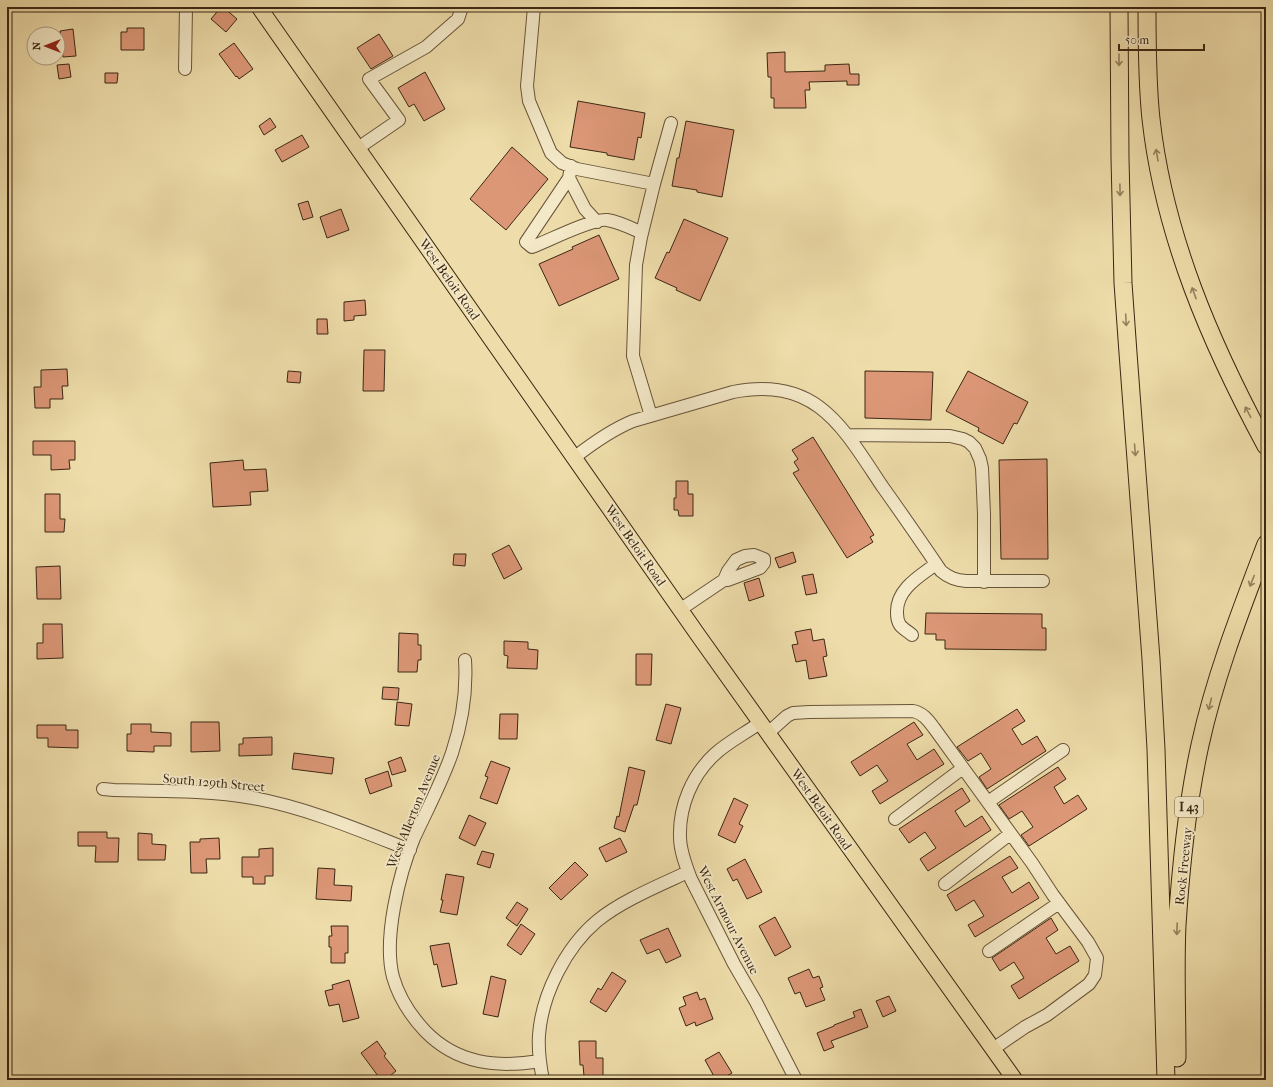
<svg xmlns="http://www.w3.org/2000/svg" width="1273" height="1087" font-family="'IM FELL French Canon',serif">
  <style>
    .building { fill: #dc9777; stroke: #3b2713 }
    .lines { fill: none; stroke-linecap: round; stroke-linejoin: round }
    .minor-casing { stroke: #685439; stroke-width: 14 }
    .major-casing { stroke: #3b2713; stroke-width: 17 }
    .highway-casing { stroke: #3b2713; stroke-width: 19 }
    .minor { stroke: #f4e9c8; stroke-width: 12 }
    .major { stroke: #eda; stroke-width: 15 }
    .highway { stroke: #eda; stroke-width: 17 }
    .oneway { stroke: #94825e }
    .labels { text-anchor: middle; stroke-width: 3.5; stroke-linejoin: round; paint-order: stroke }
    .shield { fill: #f4e9c8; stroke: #726149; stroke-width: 1 }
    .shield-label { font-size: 12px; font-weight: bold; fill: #3b2713 }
    .street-label { font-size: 13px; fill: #3b2713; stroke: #f4e9c8 }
  </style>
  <rect width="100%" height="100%" fill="#eda"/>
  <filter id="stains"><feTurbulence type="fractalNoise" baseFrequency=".005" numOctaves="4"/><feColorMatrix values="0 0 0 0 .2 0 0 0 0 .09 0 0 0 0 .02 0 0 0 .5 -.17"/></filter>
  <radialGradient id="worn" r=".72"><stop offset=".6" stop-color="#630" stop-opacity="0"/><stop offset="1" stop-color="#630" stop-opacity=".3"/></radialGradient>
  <path class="building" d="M221,7H223L237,19L226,32L211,19Z
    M127,28H144V50H121V32H127Z
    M73,29L76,56L63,57L60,31Z
    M379,34L393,56L371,69L357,48Z
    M234,43L253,69L239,79L237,76L236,77L219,54Z
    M785,52V72L825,71V65L849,64L850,74H859V85H847V81L809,82L810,90H805L806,108H774V98H771V77H768L767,53Z
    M69,64L71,77L59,79L57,65Z
    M425,72L445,109L424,121L414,104L409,107L398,88Z
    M105,73H118L117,83H105Z
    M578,101L645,113L641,138L638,137L634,160L607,155V153L570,147Z
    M270,118L276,127L264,135L259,126Z
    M686,121L734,130L722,197L697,192V190L672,186L677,158H679Z
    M302,135L309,147L282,162L275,150Z
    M512,147L548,179L506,230L470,199Z
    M308,201L313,217L303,220L298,204Z
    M341,209L349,230L327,238L320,217Z
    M684,219L728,238L700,301L676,290L677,288L655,278L667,252L669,253Z
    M599,235L619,279L559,306L539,264L573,249L572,247Z
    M365,300L366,315L354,316V320L344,321V302Z
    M317,319H327L328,334H317Z
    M364,350H385L384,391H363Z
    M67,369L68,386H62L63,399H50V408H35L34,387H41V370Z
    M288,371L301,372L300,383L287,382Z
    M865,371L933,372L931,420L865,418Z
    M968,371L1028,402L1017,424L1014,423L1003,444L978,431L979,428L946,411Z
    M813,437L874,535L870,537L873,542L847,558L793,473L799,470L794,462L798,459L792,450Z
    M33,441H75V460H69L70,469L51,470V455H33Z
    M1047,459L1048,559H1001L999,460Z
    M243,460L244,470L266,469L268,491L250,492L251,505L213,507L210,463Z
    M676,481H688V494H693V516H679L678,510H674V498H676Z
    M45,494H60V519H65L64,532H45Z
    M509,545L522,569L504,579L492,554Z
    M793,552L796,562L779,568L775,558Z
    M454,554H466L465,566L453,565Z
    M60,566L61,599H37L36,567Z
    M813,574L817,593L806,595L802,576Z
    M759,578L764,596L749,601L744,583Z
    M926,613L1042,614V628H1046V650L945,649V640H936V634H925Z
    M43,624H62L63,658L37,659V643H43Z
    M811,629L813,641L824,639L827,656L823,657L827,676L809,679L806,660L796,662L792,645L798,644L795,632Z
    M399,633L418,634V645H421V660H418L417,672H398Z
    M504,641L528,642V649L538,650L537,669L507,668L508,656L504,655Z
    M636,654H652L651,685H636Z
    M383,687L399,688L398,700L382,699Z
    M397,702L412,704L409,726L395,725Z
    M666,704L681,708L671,744L656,740Z
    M1017,709L1025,721L1012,729L1022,745L1037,736L1046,751L987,789L979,777L991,769L981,753L968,761L957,747Z
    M500,714H518L517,739H499Z
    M191,722H219L220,751L191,752Z
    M914,722L923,735L907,744L917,760L934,749L944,764L880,804L872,791L888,781L877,765L860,776L851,762Z
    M131,724H151V732L171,733V746H154V752L127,751V734H131Z
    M37,725H66V730H78V748L48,747V738H37Z
    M272,737V755L239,756V744H243V738Z
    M294,753L334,758L332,774L292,769Z
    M401,757L406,771L392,775L388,762Z
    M491,761L510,768L497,804L480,798L488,777L485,776Z
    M629,767L645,771L637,805H634L625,832L614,828L617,816L619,817Z
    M1058,767L1066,779L1054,787L1064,804L1078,795L1087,809L1029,846L1021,835L1033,827L1022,811L1009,819L999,805Z
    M388,771L392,786L370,794L365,779Z
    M962,788L970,801L955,811L965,827L982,816L991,830L928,871L920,859L936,848L925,832L909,843L899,829Z
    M734,798L748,805L739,824L743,826L735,843L718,835Z
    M469,815L486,823L475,846L459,838Z
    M78,832H107V838H119L118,862H95L96,846H78Z
    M138,833L152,834V844L166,845L165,860H138Z
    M219,838L220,859H206L207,873H191L190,842H200V839Z
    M620,838L627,852L606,862L599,848Z
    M273,848V876H265V884H253V877H242V857H259V849Z
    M482,851L494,854L490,868L477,864Z
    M1010,856L1018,868L1002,877L1012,893L1029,882L1039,898L975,937L968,925L984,916L974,900L956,911L947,895Z
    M745,859L762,892L747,899L737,879L733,881L727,869Z
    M575,862L588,875L561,900L549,888Z
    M318,868L335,869L334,885L352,886L351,901L316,899Z
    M446,874L464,877L457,915L440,912L443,900H441Z
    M517,902L528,909L517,926L506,918Z
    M775,917L791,947L775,956L759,926Z
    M1051,918L1058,930L1046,938L1056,954L1070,946L1079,961L1019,999L1011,986L1024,978L1014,962L1000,971L992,958Z
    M521,924L535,934L521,955L507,945Z
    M331,926H348V953H345V963H331V947H329V936H332Z
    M668,928L681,956L666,963L659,949L647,954L640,940Z
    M449,943L457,984L442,987L437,964L434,965L430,946Z
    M809,969L813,978L819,976L823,987L820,988L825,1000L806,1007L800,992L795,994L788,978Z
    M612,972L626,981L606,1012L590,1002L598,988L601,990Z
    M491,976L506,980L498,1017L483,1014Z
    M349,980L359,1018L343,1022L339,1004L329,1006L325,991L333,989L332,985Z
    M697,992L700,1000L705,998L713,1019L696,1026L695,1022L686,1026L679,1008L686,1005L683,997Z
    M889,996L896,1011L883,1017L876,1001Z
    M861,1009L868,1027L831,1041L834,1047L824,1051L817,1033L834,1026V1025L855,1017L853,1012Z
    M377,1041L386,1054L384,1056L396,1071L385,1080H381L361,1053Z
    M579,1041H596V1058H603V1076H584L583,1065H580Z
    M719,1052L732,1073L720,1080H716L705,1060Z"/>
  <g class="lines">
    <g class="minor-casing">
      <path id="minor" d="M534,7L527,86L529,101L551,153L562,163L577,169L654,184
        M185,69L186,7
        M358,148L399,120L369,79L426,47L458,19L462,7
        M571,166L569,178L526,242L532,247C548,241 593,218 607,220C620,222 631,228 642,233
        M569,178L585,209L597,222
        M651,416L633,356L636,265L641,237L654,184L671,123
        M848,435L950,436L963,439L969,442L975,448L980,459L982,468L984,514V582
        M575,457C593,443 611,430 633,421L733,392C816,376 842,426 882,486C902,514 922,543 941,571C949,578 956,580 966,581H1043
        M681,609L724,580L728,571L736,560L745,556L754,555L764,559V563L760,568L728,580H724
        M912,635C909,632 903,629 900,625C898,622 897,617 897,613C896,589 920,576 936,564
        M465,660C467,691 462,723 452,753C442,782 427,810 414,838C399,874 383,939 393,977C399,998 411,1016 425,1031C457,1064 497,1068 540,1061
        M761,722C746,733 728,742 715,754C692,775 679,806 680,837C680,851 686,866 691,879L734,964L756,1002L796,1080
        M768,733L787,716L793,713L809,712L913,711C923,713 928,720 934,728L1032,863L1053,895L1088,942L1097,958L1095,975L1089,984L1047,1015L1025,1027L993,1049
        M103,789L114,790C160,791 208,790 253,798C307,808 359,830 410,850
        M988,802L1063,750
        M895,819L963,768
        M945,884L1010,834
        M989,951L1059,903
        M543,1080C540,1065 538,1050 539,1035C542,994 566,947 597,921C621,901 660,885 688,872"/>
    </g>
    <g class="major-casing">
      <path id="major" d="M259,7L698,635L1015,1080"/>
    </g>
    <g class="highway-casing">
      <path id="highway" d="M1119,7L1120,158L1123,283L1128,353L1151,659L1156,749L1166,1080
        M1147,7C1147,44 1147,82 1151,119C1164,236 1211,344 1266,446
        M1177,1058C1177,1013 1175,969 1177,925C1181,864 1187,804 1200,745C1215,676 1241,610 1266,544"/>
    </g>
    <use href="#minor" class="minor"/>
    <use href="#major" class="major"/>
    <use href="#highway" class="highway"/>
  </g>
  <defs><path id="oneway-shaft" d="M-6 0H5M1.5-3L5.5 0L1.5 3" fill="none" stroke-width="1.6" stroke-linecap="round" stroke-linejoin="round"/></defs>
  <g class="oneway">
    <use href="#oneway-shaft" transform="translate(1119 60) rotate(90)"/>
    <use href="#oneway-shaft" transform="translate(1157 155) rotate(-100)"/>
    <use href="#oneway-shaft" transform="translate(1120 190) rotate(89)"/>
    <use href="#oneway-shaft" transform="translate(1194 293) rotate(-110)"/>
    <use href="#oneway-shaft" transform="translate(1126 320) rotate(87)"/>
    <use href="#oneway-shaft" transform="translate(1248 412) rotate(-118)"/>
    <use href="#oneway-shaft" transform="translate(1135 450) rotate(85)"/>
    <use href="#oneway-shaft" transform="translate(1252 581) rotate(112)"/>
    <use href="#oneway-shaft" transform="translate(1210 704) rotate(104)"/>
    <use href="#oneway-shaft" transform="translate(1177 929) rotate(92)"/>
  </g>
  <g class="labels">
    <rect class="shield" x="1175" y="797" width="28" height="20" rx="3"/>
    <g class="shield-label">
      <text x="1189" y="811">I 43</text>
    </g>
    <g class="street-label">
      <text transform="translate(450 279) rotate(55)" y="5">West Beloit Road</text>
      <text transform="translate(636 545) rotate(55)" y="5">West Beloit Road</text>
      <text transform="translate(214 782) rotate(5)" y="5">South 129th Street</text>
      <text transform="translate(822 809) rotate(55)" y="5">West Beloit Road</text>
      <text transform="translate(413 811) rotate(-68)" y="5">West Allerton Avenue</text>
      <text transform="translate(1183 866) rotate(-84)" y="5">Rock Freeway</text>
      <text transform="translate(729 920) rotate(63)" y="5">West Armour Avenue</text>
    </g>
  </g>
  <rect width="1273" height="1087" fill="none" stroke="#eda" stroke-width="24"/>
  <rect x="8" y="8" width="1257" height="1071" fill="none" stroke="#3b2713" stroke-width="2"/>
  <rect x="12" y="12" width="1249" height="1063" fill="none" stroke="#3b2713"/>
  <g transform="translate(46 46) rotate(270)"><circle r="19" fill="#f4e9c8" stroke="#aa9b80"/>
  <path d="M0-3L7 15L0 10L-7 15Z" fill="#8f2418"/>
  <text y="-6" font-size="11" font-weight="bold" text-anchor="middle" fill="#3b2713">N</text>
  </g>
  <path d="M1119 44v6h85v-6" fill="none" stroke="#3b2713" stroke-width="2"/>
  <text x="1125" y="44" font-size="12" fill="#3b2713" stroke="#f4e9c8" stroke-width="3" paint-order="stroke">50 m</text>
  <rect width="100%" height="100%" filter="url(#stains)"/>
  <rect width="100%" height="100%" fill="url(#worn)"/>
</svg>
